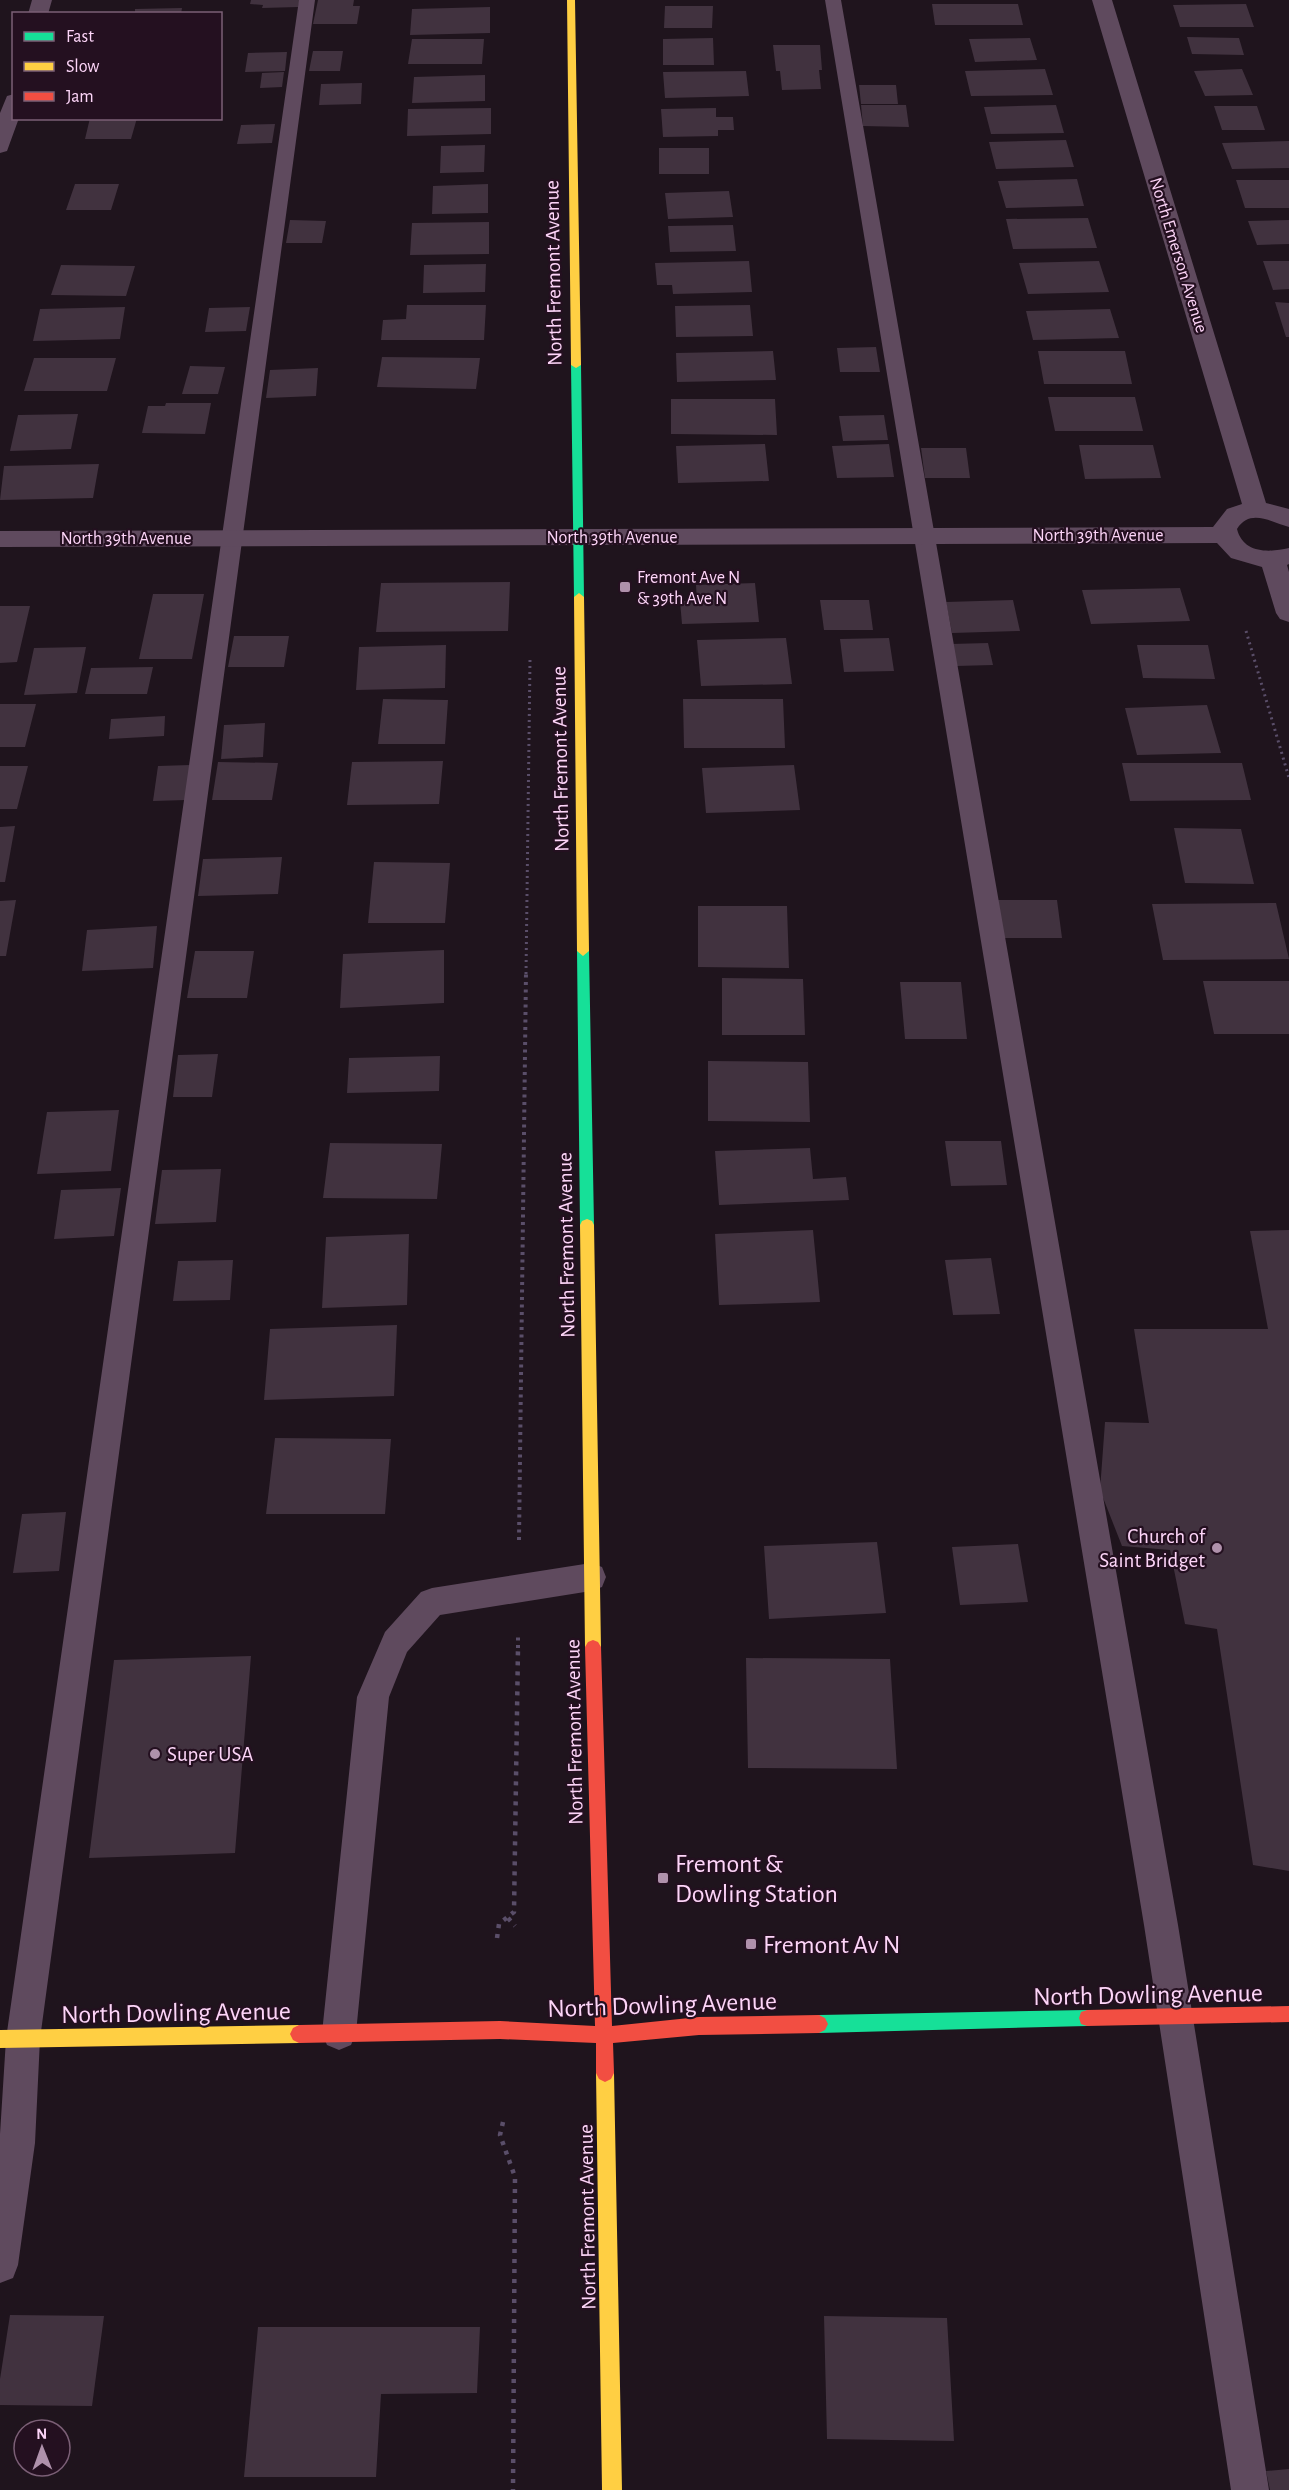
<svg xmlns="http://www.w3.org/2000/svg" width="1289" height="2490" font-family="'Alegreya Sans',sans-serif">
  <style>
    .building { fill: #41323f }
    .lines { fill: none; stroke-linecap: round; stroke-linejoin: round }
    .path-far2 { stroke: #5a4e69; stroke-width: 3; stroke-dasharray: 2 4; stroke-linecap: butt }
    .path-far1 { stroke: #5a4e69; stroke-width: 4; stroke-dasharray: 3 4.5; stroke-linecap: butt }
    .path { stroke: #5a4e69; stroke-width: 4.5; stroke-dasharray: 4 6; stroke-linecap: butt }
    .lane { fill: #5f4a5e; fill-rule: evenodd }
    .street { fill: #5f4a5e; fill-rule: evenodd }
    .fast { fill: #16e098; fill-rule: evenodd }
    .slow { fill: #ffcf43; fill-rule: evenodd }
    .jam { fill: #f24e42; fill-rule: evenodd }
    .poi-dot { fill: #af91ab; stroke: #241020; stroke-width: 2 }
    .labels { text-anchor: middle; stroke-width: 4.5; stroke-linejoin: round; paint-order: stroke }
    .far-street-label { font-size: 18px; fill: #fdd5f8; stroke: #241020 }
    .far-poi-label { font-size: 18px; fill: #fdd5f8; stroke: #241020; text-anchor: start }
    .street-label { font-size: 21px; fill: #fdd5f8; stroke: #241020 }
    .poi-label { font-size: 21px; fill: #fdd5f8; stroke: #241020; text-anchor: end }
    .near-poi-label { font-size: 26px; fill: #fdd5f8; stroke: #241020; text-anchor: start }
    .near-street-label { font-size: 26px; fill: #fdd5f8; stroke: #241020 }
  </style>
  <rect width="100%" height="100%" fill="#1f141d"/>
  <path class="building" d="M251,0H300L298,7L262,8L263,5L250,4Z
    M318,0H354L353,6H360L357,24H313Z
    M932,4H1018L1023,25H935Z
    M1246,4L1254,27H1180L1173,5Z
    M665,6H713L712,28H664Z
    M490,7V33L410,35L412,9Z
    M182,8L181,14H135V9Z
    M1187,37L1239,38L1244,55L1192,54Z
    M713,38L714,65H663V39Z
    M1030,38L1037,60L975,62L969,39Z
    M412,39H484L482,64H408Z
    M773,45H820L822,70H819L821,89L782,90L780,71H776Z
    M313,51H343L340,71H309Z
    M287,52L285,71L245,72L248,53Z
    M1045,69L1053,95L971,96L965,71Z
    M1242,69L1253,95L1205,96L1194,71Z
    M746,71L749,96L665,98L663,72Z
    M284,72L282,87L260,88L262,73Z
    M485,75V101L412,103L414,77Z
    M362,83L361,104L319,105L321,84Z
    M859,85H896L898,104H861Z
    M861,105H906L909,127L863,126Z
    M1056,105L1064,133L991,134L984,107Z
    M1214,106H1257L1265,130H1222Z
    M491,108V134L407,136L408,109Z
    M716,108V117H733L734,130H718V136L663,137L661,109Z
    M90,118H137L131,139H85Z
    M275,124L272,143L237,144L241,125Z
    M1066,140L1074,167L996,169L989,142Z
    M1289,141V168L1232,169L1222,143Z
    M485,145L484,172L440,173L441,146Z
    M659,148H709V174H659Z
    M1077,179L1084,206L1006,208L998,181Z
    M1236,180H1289V208H1245Z
    M75,184H119L111,210H66Z
    M488,184V213L432,214L433,186Z
    M729,191L733,217L668,219L665,193Z
    M1088,218L1097,248L1013,249L1006,219Z
    M290,220L326,221L322,243H286Z
    M1289,220V244L1257,245L1248,221Z
    M489,222V254L410,255L412,223Z
    M733,225L736,251L670,252L668,226Z
    M749,261L752,292L673,294L672,285H657L655,263Z
    M1099,261L1109,292L1028,294L1019,263Z
    M1263,261H1289V289L1273,290Z
    M486,264L485,292L423,293L424,265Z
    M61,265L135,266L126,296L51,295Z
    M1275,302L1289,303V337H1286Z
    M407,305H486L484,340H381L383,320L406,319Z
    M750,305L753,336L676,337L675,306Z
    M125,307L120,339L33,341L40,309Z
    M250,307L246,331L205,332L209,308Z
    M1110,309L1119,338L1033,340L1026,311Z
    M876,347L880,372H840L837,348Z
    M773,351L776,380L677,382L676,353Z
    M1038,351H1125L1132,384H1044Z
    M382,357L480,358L476,389L377,387Z
    M34,358H116L107,391H24Z
    M190,366L225,367L218,394H182Z
    M318,368L316,396L266,398L270,370Z
    M1048,397H1135L1143,431H1055Z
    M671,399H775L777,435L671,434Z
    M166,403H211L205,434L142,433L148,406H165Z
    M78,414L71,449L10,451L18,415Z
    M884,415L888,440L843,441L839,416Z
    M765,444L769,481L678,483L676,446Z
    M889,444L894,477L837,478L832,446Z
    M1079,445H1153L1161,478L1085,479Z
    M921,448H966L970,478H925Z
    M99,464L93,498L0,500L4,466Z
    M510,582L508,631L376,632L381,583Z
    M755,583L759,622L682,624L680,601H697L696,585Z
    M1180,588L1190,621L1091,624L1082,590Z
    M153,594H204L192,659H139Z
    M820,600H869L873,630H824Z
    M1013,600L1020,631L952,633L946,602Z
    M0,606H30L17,662L0,663Z
    M234,636H289L284,667H228Z
    M786,638L792,684L701,686L697,640Z
    M889,638L894,671L844,672L840,639Z
    M988,643L993,665L956,666L951,644Z
    M446,645L445,688L356,690L359,647Z
    M1137,645H1208L1215,679L1143,678Z
    M86,647L77,693L24,695L34,648Z
    M153,667L147,694H85L91,668Z
    M383,699L448,700L445,744H378Z
    M683,699H783L785,748H684Z
    M0,704H36L25,747H0Z
    M1207,705L1221,753L1137,755L1125,708Z
    M165,716L164,736L109,739L111,719Z
    M265,723L263,757L221,759L224,725Z
    M443,761L439,804L347,805L352,762Z
    M218,762L278,763L272,800H212Z
    M1122,763H1242L1251,800L1130,801Z
    M190,765L186,800L153,801L158,766Z
    M794,765L800,810L706,813L702,768Z
    M0,766H28L17,809H0Z
    M15,826L5,882H0V827Z
    M1174,828L1241,829L1254,884L1185,883Z
    M282,857L278,894L198,896L203,859Z
    M374,862L450,863L445,923H368Z
    M16,900L6,956H0V901Z
    M995,900H1057L1062,938H1000Z
    M1276,903L1289,959L1163,960L1152,904Z
    M698,906H787L789,968L698,967Z
    M157,926L153,968L82,971L87,930Z
    M444,950V1003L340,1008L343,954Z
    M195,951H254L247,998H187Z
    M722,978L803,979L805,1035H722Z
    M1203,981H1289V1034H1214Z
    M900,982H961L967,1039H905Z
    M218,1054L212,1097H173L178,1055Z
    M440,1056L439,1091L347,1093L349,1058Z
    M708,1061L808,1062L810,1122L708,1121Z
    M119,1110L111,1171L37,1174L47,1112Z
    M945,1141H1001L1007,1185L951,1186Z
    M330,1143L442,1144L437,1199L323,1198Z
    M810,1148L813,1179L846,1177L849,1200L719,1205L715,1151Z
    M221,1169L216,1222L155,1224L162,1170Z
    M121,1188L114,1236L54,1239L61,1190Z
    M813,1230L820,1302L719,1305L715,1234Z
    M1289,1230V1871L1253,1865L1217,1629L1185,1624L1170,1550L1122,1546L1100,1490L1105,1422L1149,1423L1134,1329H1268L1250,1231Z
    M409,1234L407,1305L322,1308L326,1237Z
    M991,1258L1000,1314L953,1315L945,1260Z
    M233,1260L230,1300L173,1301L178,1261Z
    M397,1325L394,1396L264,1400L270,1329Z
    M275,1438L391,1439L385,1514H266Z
    M66,1512L59,1571L13,1573L22,1514Z
    M877,1542L886,1613L769,1619L764,1546Z
    M1018,1544L1028,1602L960,1605L952,1547Z
    M251,1656L235,1853L89,1858L114,1660Z
    M746,1658L890,1659L897,1769L748,1768Z
    M10,2315L104,2316L92,2406L0,2405V2379Z
    M824,2316L947,2318L954,2441L827,2439Z
    M258,2327H480L477,2393L381,2394L376,2477H244Z
    M1289,2469V2490H1270L1266,2471Z"/>
  <g class="lines">
    <path class="path-far2" d="M1246,631L1289,778
      M526,974L530,660"/>
    <path class="path-far1" d="M519,1540L526,972
      M518,1648V1635"/>
    <path class="path" d="M508,1918L515,1926
      M497,1938L499,1924L514,1912L518,1647
      M503,2122L500,2135L515,2177L513,2490"/>
    <path class="lane" d="M299,0H315L40,2039L35,2143L18,2265L13,2278L0,2283V2134L6,2039Z
      M825,0H841L1178,1925L1269,2490H1231L1144,1925Z
      M591,1563L602,1567L606,1577L602,1587L591,1591L440,1615L407,1652L389,1697L356,2033L351,2045L339,2050L327,2045L322,2033L357,1697L385,1632L421,1592L432,1588Z"/>
    <path class="street" d="M32,0H52L48,14H28Z
      M1092,0H1112L1266,503L1289,509V527C1271,522 1250,508 1237,529C1243,553 1268,553 1289,548V564L1287,565L1289,572V622L1280,619L1276,613L1262,567L1231,558L1217,543L0,547V531L1213,527L1227,509L1242,504Z
      M14,94V118H19L7,151L0,153V113L7,96Z"/>
    <path class="fast" d="M576,362L581,365L584,597L579,601L574,597L571,365Z
      M583,946L589,951L594,1225L592,1229H582L580,1225L577,951Z
      M1087,2010L1093,2012L1095,2018L1093,2024L1087,2026L819,2033L813,2030L810,2024L813,2018L819,2015Z"/>
    <path class="slow" d="M567,0H575L581,365L576,368L571,365Z
      M579,593L584,597L589,951L583,956L577,951L574,597Z
      M587,1219L592,1221L594,1225L601,1647L598,1652L593,1654L588,1652L585,1647L580,1225L582,1221Z
      M299,2025L305,2028L308,2034L305,2040L299,2043L0,2048V2030Z
      M605,2064L611,2067L614,2073L622,2490H602L596,2073L599,2067Z"/>
    <path class="jam" d="M593,1640L598,1642L601,1647L612,2026L699,2017L819,2015L825,2018L828,2024L825,2030L819,2033L699,2035L613,2043L614,2073L611,2079L605,2082L599,2079L596,2073V2043L500,2039L299,2043L293,2040L290,2034L293,2028L299,2025L500,2021L595,2026L585,1647L588,1642Z
      M1289,2006V2022L1087,2026L1081,2024L1079,2018L1081,2012L1087,2010Z"/>
  </g>
  <g class="poi-dot">
    <rect x="619" y="581" width="12" height="12" rx="3"/>
    <circle cx="1217" cy="1548" r="6"/>
    <circle cx="155" cy="1754" r="6"/>
    <rect x="657" y="1872" width="12" height="12" rx="3"/>
    <rect x="745" y="1938" width="12" height="12" rx="3"/>
  </g>
  <g class="labels">
    <g class="far-street-label">
      <text transform="translate(1179 255) rotate(73)" y="6">North Emerson Avenue</text>
      <text x="1098" y="541">North 39th Avenue</text>
      <text x="612" y="543">North 39th Avenue</text>
      <text x="126" y="544">North 39th Avenue</text>
    </g>
    <g class="far-poi-label">
      <text x="637" y="583">Fremont Ave N<tspan x="637" dy="21">&amp; 39th Ave N</tspan></text>
    </g>
    <g class="street-label">
      <text transform="translate(553 273) rotate(-91)" y="7">North Fremont Avenue</text>
      <text transform="translate(560 759) rotate(-91)" y="7">North Fremont Avenue</text>
      <text transform="translate(566 1245) rotate(-91)" y="7">North Fremont Avenue</text>
      <text transform="translate(574 1732) rotate(-91)" y="7">North Fremont Avenue</text>
      <text transform="translate(587 2217) rotate(-91)" y="7">North Fremont Avenue</text>
    </g>
    <g class="poi-label">
      <text x="1205" y="1543">Church of<tspan x="1205" dy="24">Saint Bridget</tspan></text>
      <text x="167" y="1761" text-anchor="start">Super USA</text>
    </g>
    <g class="near-poi-label">
      <text x="675" y="1872">Fremont &amp;<tspan x="675" dy="30">Dowling Station</tspan></text>
      <text x="763" y="1953">Fremont Av N</text>
    </g>
    <g class="near-street-label">
      <text transform="translate(1148 1994) rotate(-1)" y="9">North Dowling Avenue</text>
      <text transform="translate(662 2004) rotate(-2)" y="9">North Dowling Avenue</text>
      <text transform="translate(176 2012) rotate(-1)" y="9">North Dowling Avenue</text>
    </g>
  </g>
  <rect x="12" y="12" width="210" height="108" fill="#241020" stroke="#7b5f76" stroke-width="1.5"/>
  <rect x="24" y="32" width="30" height="9" fill="#16e098" stroke="#7b5f76" stroke-width="1.5"/>
  <text x="66" y="42" font-size="18" fill="#fdd5f8">Fast</text>
  <rect x="24" y="62" width="30" height="9" fill="#ffcf43" stroke="#7b5f76" stroke-width="1.5"/>
  <text x="66" y="72" font-size="18" fill="#fdd5f8">Slow</text>
  <rect x="24" y="92" width="30" height="9" fill="#f24e42" stroke="#7b5f76" stroke-width="1.5"/>
  <text x="66" y="102" font-size="18" fill="#fdd5f8">Jam</text>
  <g transform="translate(42 2448) rotate(359)"><circle r="28" fill="#241020" stroke="#7b5f76" stroke-width="1.5"/>
  <path d="M0-4.5L10 22L0 15L-10 22Z" fill="#af91ab"/>
  <text y="-9" font-size="16" font-weight="bold" text-anchor="middle" fill="#fdd5f8">N</text>
  </g>
</svg>
